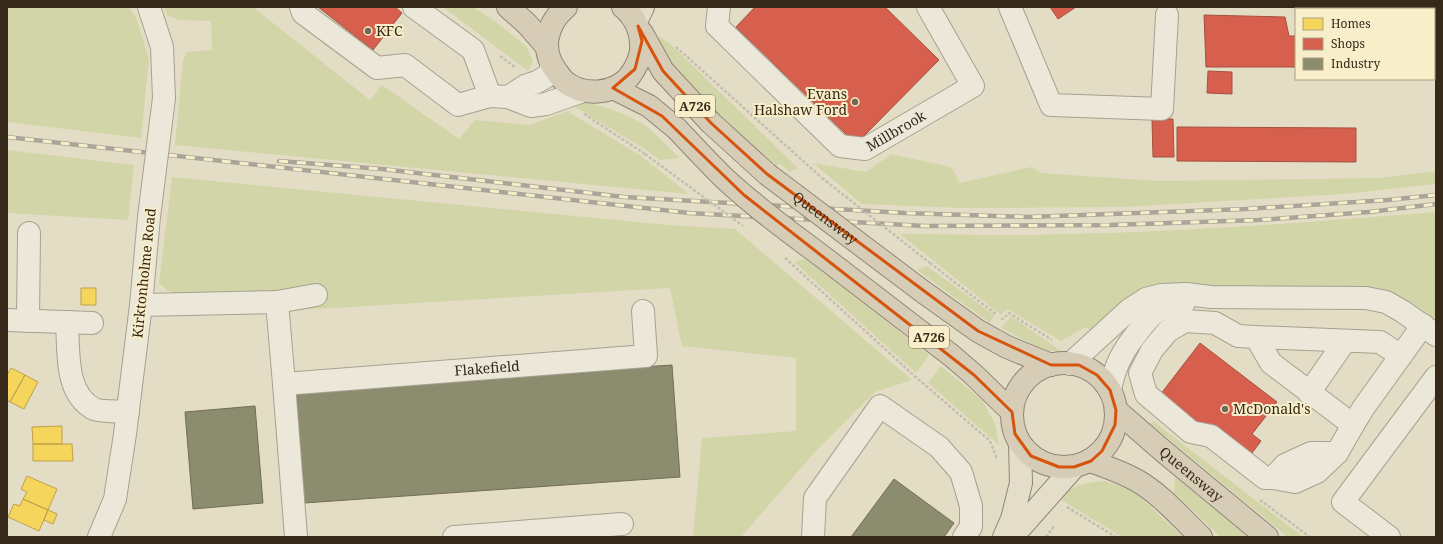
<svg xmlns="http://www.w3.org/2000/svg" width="1443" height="544" font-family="'Noto Serif',serif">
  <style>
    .green { fill: #d2d5a7 }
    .homes { fill: #f6d55c; stroke: #bca148 }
    .shops { fill: #d6604d; stroke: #a6503d }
    .industry { fill: #8c8c6e; stroke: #726e54 }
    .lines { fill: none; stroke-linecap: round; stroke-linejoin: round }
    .minor-casing { stroke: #a8a090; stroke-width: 24 }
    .major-casing { stroke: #8d8677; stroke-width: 24 }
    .highway-casing { stroke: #8d8677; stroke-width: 24 }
    .path { stroke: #c4beb0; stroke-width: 2.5; stroke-dasharray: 3 2; stroke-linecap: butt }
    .minor { stroke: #ebe7d9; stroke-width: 22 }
    .major { stroke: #e3ddc9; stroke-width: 22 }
    .highway { stroke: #d7cdb7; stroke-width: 22 }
    .rail-casing { stroke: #aaa599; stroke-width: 4.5 }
    .rail { stroke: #f8eec9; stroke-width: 3; stroke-dasharray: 9; stroke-linecap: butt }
    .minor-bridge-casing { stroke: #a8a090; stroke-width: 24; stroke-linecap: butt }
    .highway-bridge-casing { stroke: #8d8677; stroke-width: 24; stroke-linecap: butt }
    .path-bridge { stroke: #c4beb0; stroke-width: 2.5; stroke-dasharray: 3 2; stroke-linecap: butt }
    .minor-bridge { stroke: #ebe7d9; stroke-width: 22 }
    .highway-bridge { stroke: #d7cdb7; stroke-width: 22 }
    .marked { fill: none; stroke: #d6540d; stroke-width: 3; stroke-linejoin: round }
    .poi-dot { fill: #736856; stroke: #f8eec9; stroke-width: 1.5 }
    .labels { text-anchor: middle; stroke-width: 4; stroke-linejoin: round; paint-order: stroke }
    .shield { fill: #f8eec9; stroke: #70644e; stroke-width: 1 }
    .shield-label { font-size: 13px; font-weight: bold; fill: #362919 }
    .poi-label { font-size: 14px; fill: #362919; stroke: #f8eec9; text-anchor: start }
    .street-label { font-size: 14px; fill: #362919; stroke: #f8eec9 }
  </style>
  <rect width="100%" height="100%" fill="#e4ddc6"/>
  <path class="green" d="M7,7H129L136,17L149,60L141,138L7,122Z
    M165,7H253L370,100L382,85L459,139L475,120L530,125L567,111L641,156L689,194L175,145L183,61L187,52L212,50L211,21L179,20L167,15Z
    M443,7H473L496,22L526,46L533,61L528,71Z
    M659,37L668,42L798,168L789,172L779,163L777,166L733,129L692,88L663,54Z
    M584,103C604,105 626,114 643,124C654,131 670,149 680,158L660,160L645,149L573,106Z
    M7,150L134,165L128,220L7,213Z
    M891,154L951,167L960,183L1031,167L1042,173L1157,181L1378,178L1436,171V184L1344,194L1123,207L962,208L862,204L813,163L866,172Z
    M172,177L668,225L735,229L912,380L875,392L816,451L741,537H693L702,438L796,431V358L682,346L670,288L232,314L167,290L159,283Z
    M1436,212V327L1380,291L1147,287L1126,303L1095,335L1086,327L1061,341L1007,309L1001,315L900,234C955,234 1009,236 1064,234C1188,232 1312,222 1436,212Z
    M805,259L823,273H825L929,355L916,373L794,262Z
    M927,266L994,315L990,323L917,270Z
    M1011,316L1061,351H1049L1028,342L1001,328Z
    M941,366L982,400L995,424L999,445L928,383Z
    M1153,421L1303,537H1288L1150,424Z
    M1175,477L1248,537H1221L1174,493Z
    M1104,481L1126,488L1140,497L1183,537H1122L1058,498C1073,485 1085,483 1104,481Z"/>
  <path class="homes" d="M81,288H96V305H81Z
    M11,368L25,375L10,402L7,400V375Z
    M25,375L38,382L24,409L10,402Z
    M62,426V444H33L32,427Z
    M33,444H72L73,461H33Z
    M27,476L57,489L48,510L23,499L27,492L21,489Z
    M23,499L48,510L39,531L8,517L14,504L20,506Z
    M48,510L57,514L53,524L44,520Z"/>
  <path class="shops" d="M318,7H395L402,13L373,50Z
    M755,7H885L939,60L856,144L736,27Z
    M1050,7H1076L1058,19Z
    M1204,15L1285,17L1289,36H1296V67H1206Z
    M1208,71L1232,72V94L1207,93Z
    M1152,119H1173L1174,157H1153Z
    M1177,127L1356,128V162L1177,161Z
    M1200,343L1277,402L1252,434L1261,441L1246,461L1160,395Z"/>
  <path class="industry" d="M672,365L680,477L304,503L296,390Z
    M255,406L263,503L193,509L185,412Z
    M894,479L954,523L944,537H851Z"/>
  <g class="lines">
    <g class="minor-casing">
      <g id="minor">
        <path d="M149,7L162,47L164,98"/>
        <path d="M301,7L303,13L377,68L405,65L458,105L490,96L508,97L531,106L546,104L583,91"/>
        <path d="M414,7L473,50L490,96"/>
        <path id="s1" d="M719,7L717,26L840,146L865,149L973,86L928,7"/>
        <path d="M1010,7L1051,105L1162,109L1167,15"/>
        <path d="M1335,7L1347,9"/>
        <path d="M1434,22L1436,23"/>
        <path d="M508,97L525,86L537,82L552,73L551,65"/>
        <path id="s2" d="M277,302L284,384L646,356L643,311"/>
        <path d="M141,305L277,302L316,295"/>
        <path d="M7,320L92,323"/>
        <path d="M28,321L29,233"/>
        <path d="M67,322C69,350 64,393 94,409C101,412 119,411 128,412"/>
        <path d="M1256,337L1238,336L1215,323L1185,321L1168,331L1152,350L1140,373L1146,394L1191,432L1211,436L1265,478H1273L1285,465L1311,453H1337"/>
        <path d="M1401,356L1380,342L1256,337L1271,363L1353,425L1364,407L1423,325"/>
        <path d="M1070,364L1129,310L1146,299L1161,295L1186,294L1211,297L1366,298L1386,302L1402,311L1436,335"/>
        <path d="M284,384L296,537"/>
        <path d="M1110,390C1115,364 1124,349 1140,329C1144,324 1149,317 1155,313C1164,307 1174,306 1184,303"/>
        <path d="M1309,393L1345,341"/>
        <path d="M1273,478L1295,482L1317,472L1337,453L1353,425"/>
        <path d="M99,537L115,499L125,434L141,305L149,217"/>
        <path d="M454,537L622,524"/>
        <path d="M813,537L815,498L880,406L939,447L961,472L971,506V527L964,537"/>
        <path d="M1389,537L1343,502L1436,377"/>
      </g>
    </g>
    <g class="major-casing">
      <path id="major" d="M636,22L643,7
        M1004,537L1012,519L1021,483L1020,444
        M1012,537L1074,467"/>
    </g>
    <g class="highway-casing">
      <g id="highway">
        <path d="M508,7L527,24L547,47"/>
        <path d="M566,7C546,24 540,51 557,72C559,75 562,79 565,82C583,96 613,95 629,77C635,69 640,60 641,50C642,33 636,18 623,7"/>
        <path d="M642,33L663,71L711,123L767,174"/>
        <path d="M613,88L649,106L677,129"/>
        <path d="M840,270L952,356L974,375L1012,412"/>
        <path d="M922,291L978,331L1007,347L1051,365"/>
        <circle cx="1064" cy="415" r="52"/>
        <path id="s3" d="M1116,410L1163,451L1267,537"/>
        <path d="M1091,461C1106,467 1122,472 1136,480C1161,494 1181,518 1201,537"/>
      </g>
    </g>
    <path class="path" d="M676,47L822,178
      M500,56L515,67
      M584,114L645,154
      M785,258L918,379L990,441L997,459
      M930,263L997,315
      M1001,318L1003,319L1009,313L1052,340
      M1260,500L1310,537
      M1067,507L1116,537
      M1046,537L1054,526"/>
    <use href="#minor" class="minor"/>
    <use href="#major" class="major"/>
    <use href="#highway" class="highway"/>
    <g class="rail-casing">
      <path id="rail" d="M7,137L689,213L925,226L1110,225L1258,220L1369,212L1436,204
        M279,161L382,169L624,197L905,213L1029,217L1246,209L1388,200L1436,195"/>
    </g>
    <use href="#rail" class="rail"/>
    <g class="minor-bridge-casing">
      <path id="minor-bridge" d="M149,217L164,98"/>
    </g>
    <g class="highway-bridge-casing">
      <g id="highway-bridge">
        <path d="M677,129C692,145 707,161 723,177C759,211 801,240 840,270"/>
        <path id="s4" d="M767,174L922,291"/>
      </g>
    </g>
    <path class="path-bridge" d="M645,154L743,226
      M822,178L930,263"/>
    <use href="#minor-bridge" class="minor-bridge"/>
    <use href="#highway-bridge" class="highway-bridge"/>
  </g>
  <path class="marked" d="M638,26L663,71L711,123L767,174L978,331L1051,365H1079L1097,375L1110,390L1116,410L1115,425L1102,451L1091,461L1074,467H1059L1031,456L1015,434L1012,412L974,375L744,195L662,116L613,88L635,69L642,41Z"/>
  <g class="poi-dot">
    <circle cx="368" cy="31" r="4"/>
    <circle cx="855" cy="102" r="4"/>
    <circle cx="1225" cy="409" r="4"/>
  </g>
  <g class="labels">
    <g class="shield">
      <rect x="675" y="95" width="40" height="22" rx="3"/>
      <rect x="909" y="326" width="40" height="22" rx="3"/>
    </g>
    <g class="shield-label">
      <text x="695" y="111">A726</text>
      <text x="929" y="342">A726</text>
    </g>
    <g class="poi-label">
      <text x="376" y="36">KFC</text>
      <text x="847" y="99" text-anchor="end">Evans<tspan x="847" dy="16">Halshaw Ford</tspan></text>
      <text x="1233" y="414">McDonald's</text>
    </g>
    <g class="street-label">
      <text dy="5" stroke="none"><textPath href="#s1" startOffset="252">Millbrook</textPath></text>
      <text dy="5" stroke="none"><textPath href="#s4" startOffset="73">Queensway</textPath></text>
      <text transform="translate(144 273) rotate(-84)" y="5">Kirktonholme Road</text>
      <text dy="5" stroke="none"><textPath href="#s2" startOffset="286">Flakefield</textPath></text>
      <text dy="5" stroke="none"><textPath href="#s3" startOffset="99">Queensway</textPath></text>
    </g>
  </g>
  <rect width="1443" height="544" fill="none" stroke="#362919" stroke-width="16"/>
  <rect x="1295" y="8" width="140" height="72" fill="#f8eec9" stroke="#aa9f83"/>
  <rect x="1303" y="18" width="20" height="12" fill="#f6d55c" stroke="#aa9f83"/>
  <text x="1331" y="28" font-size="12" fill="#362919">Homes</text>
  <rect x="1303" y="38" width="20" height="12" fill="#d6604d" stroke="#aa9f83"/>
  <text x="1331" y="48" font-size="12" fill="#362919">Shops</text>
  <rect x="1303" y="58" width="20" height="12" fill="#8c8c6e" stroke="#aa9f83"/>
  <text x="1331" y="68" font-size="12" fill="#362919">Industry</text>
</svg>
